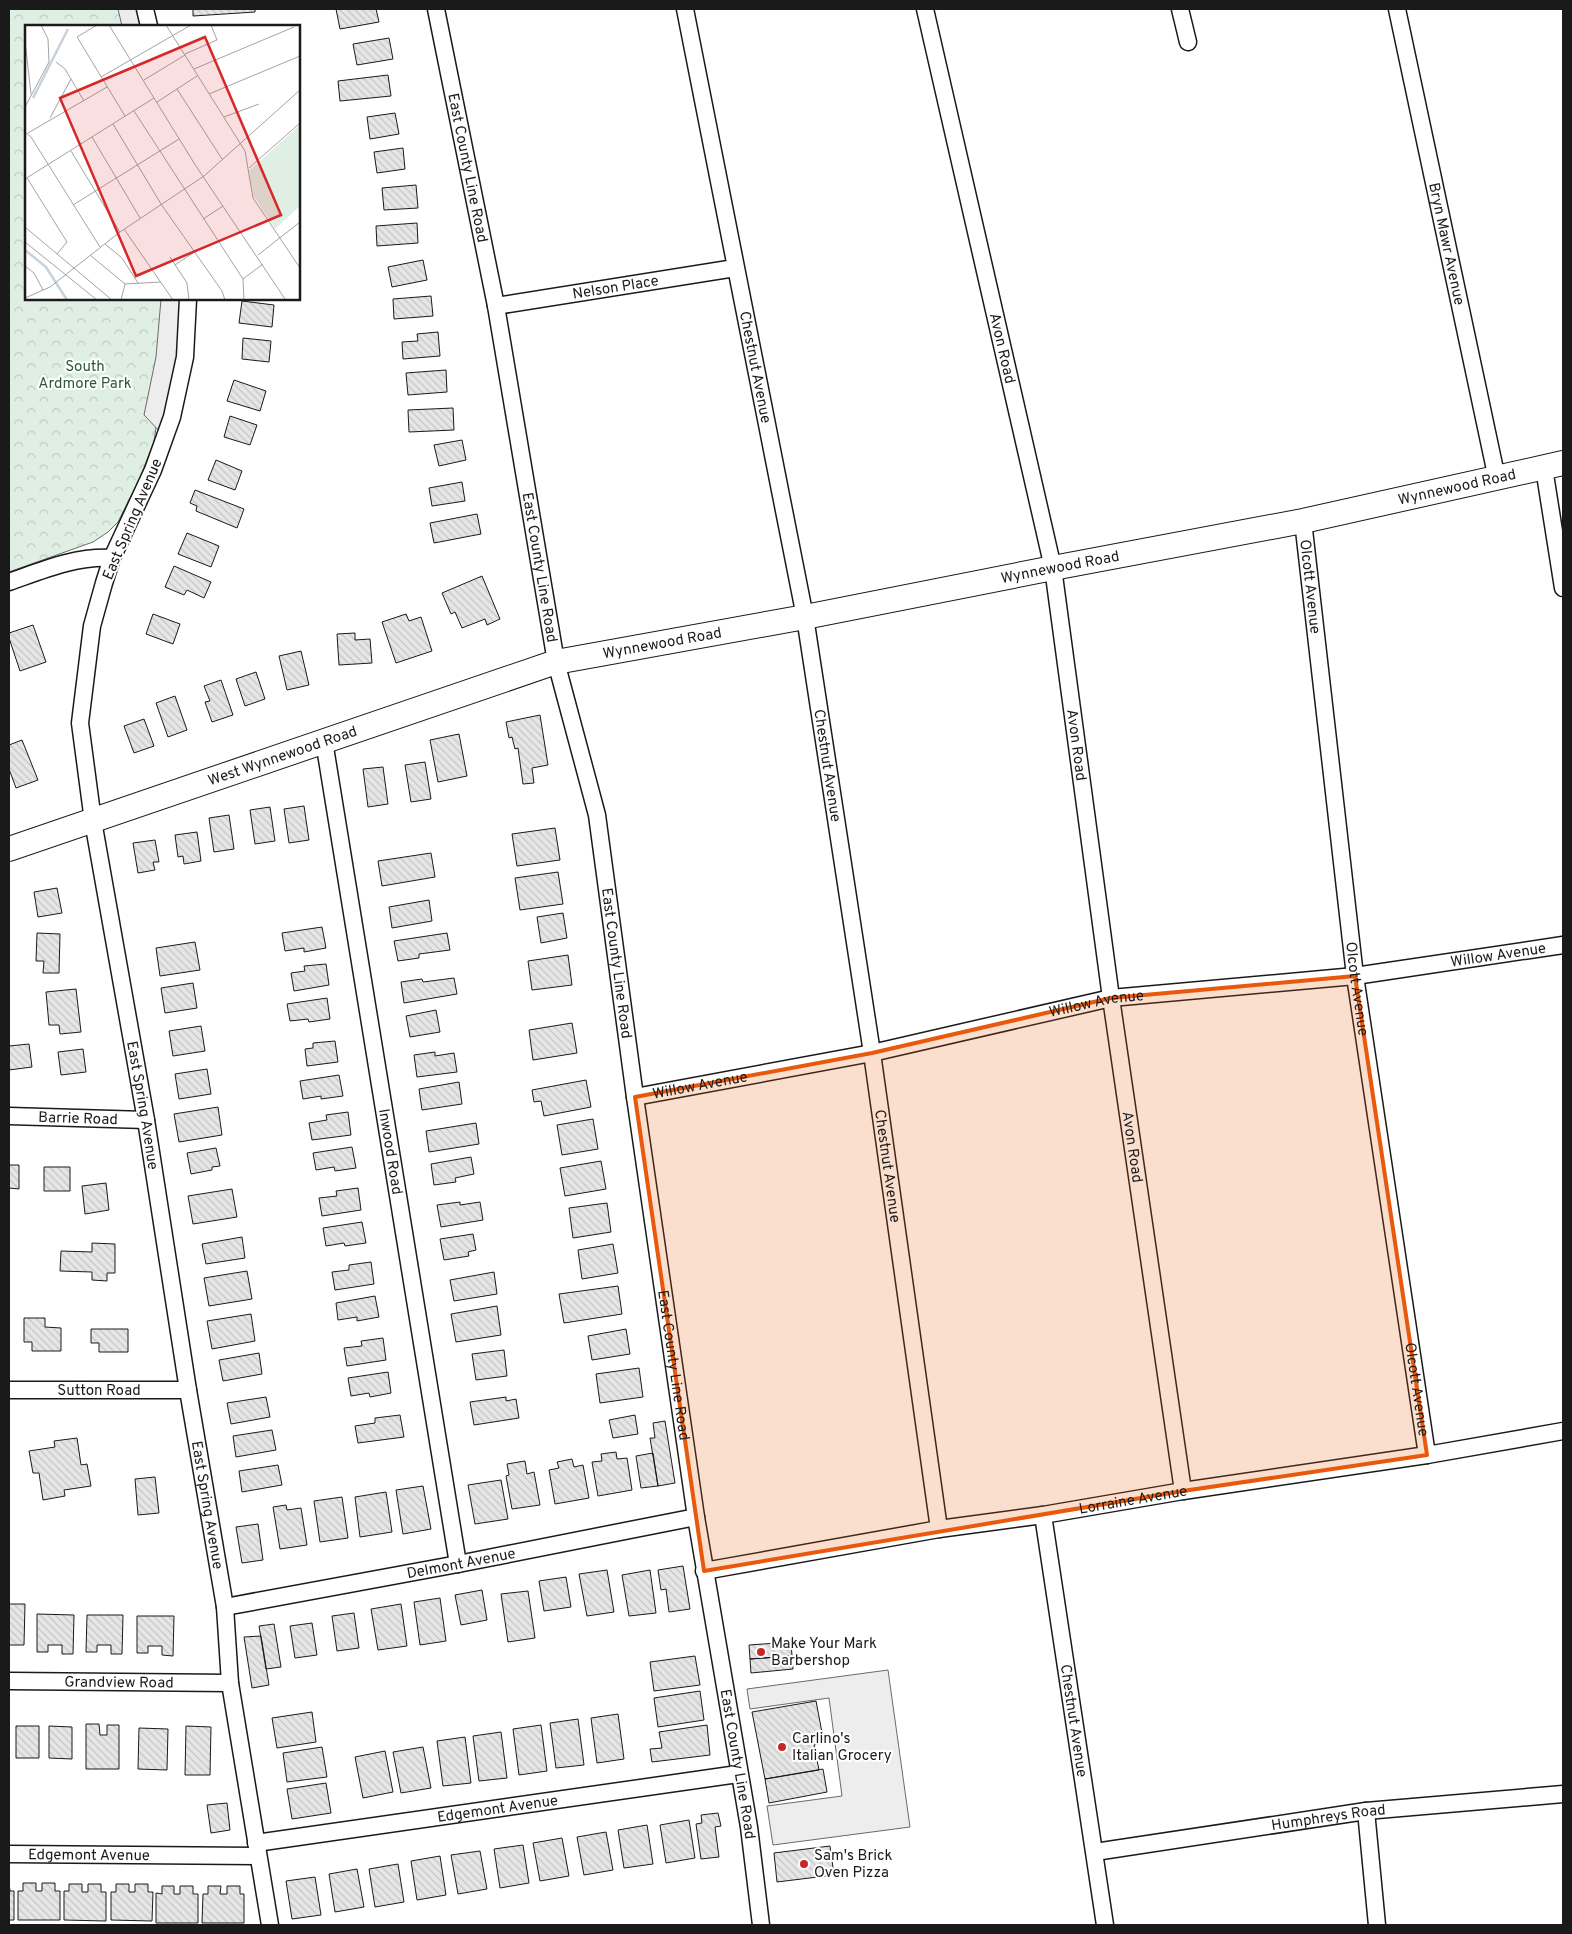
<svg xmlns="http://www.w3.org/2000/svg" width="1572" height="1934" font-family="Overpass,sans-serif">
  <style>
    .park { fill: url(#park-crowns); stroke: #6a6a6a }
    .parking { fill: #ededed; stroke: #6a6a6a }
    .building { fill: url(#building-back-hatch); stroke: #1a1a1a }
    .lines { fill: none; stroke-linecap: round; stroke-linejoin: round }
    .minor-casing { stroke: #1a1a1a; stroke-width: 19 }
    .secondary-casing { stroke: #1a1a1a; stroke-width: 26 }
    .minor { stroke: #fff; stroke-width: 16 }
    .secondary { stroke: #fff; stroke-width: 24 }
    .marked { fill: #e8590c; fill-opacity: 0.2; stroke: #e8590c; stroke-width: 4; stroke-linejoin: round }
    .poi-dot { fill: #c62828; stroke: #fff; stroke-width: 2 }
    .labels { text-anchor: middle; stroke-width: 4; stroke-linejoin: round; paint-order: stroke }
    .street-label { font-size: 15px; fill: #1a1a1a; stroke: #fff }
    .park-label { font-size: 15px; fill: #2b5a34; stroke: #fff }
    .poi-label { font-size: 15px; fill: #1a1a1a; stroke: #fff; text-anchor: start }
    .inset-river { fill: none; stroke: #c6d2dc; stroke-width: 2.5 }
    .inset-road { fill: none; stroke: #a3a3a3; stroke-width: 1 }
    .view { fill: #d62828; fill-opacity: 0.15; stroke: #d62828; stroke-width: 2.5 }
    .inset-edge { fill: none; stroke: #1a1a1a; stroke-width: 2.5 }
  </style>
  <defs>
    <pattern id="park-crowns" width="20" height="18" patternUnits="userSpaceOnUse" patternTransform="scale(1.25)"><rect width="20" height="18" fill="#e0efe3"/><path d="M2 6a3 3 0 1 1 6 0M12 15a3 3 0 1 1 6 0" fill="none" stroke="#c0ccc2"/></pattern>
    <pattern id="building-back-hatch" width="6" height="6" patternUnits="userSpaceOnUse" patternTransform="scale(1.25)"><rect width="6" height="6" fill="#e6e6e6"/><path d="M-1 5l2 2M0 0l6 6M5-1l2 2" fill="none" stroke="#c5c5c5"/></pattern>
  </defs>
  <rect width="100%" height="100%" fill="#fff"/>
  <path class="park" d="M9,9H133L136,26H26V299H173L154,442L139,480L118,522L108,532L93,542L9,572Z"/>
  <path class="parking" d="M118,9H145L149,26H122Z
    M161,299H188L166,438L144,415L156,357Z
    M888,1670L910,1827L773,1845L767,1806L842,1796L829,1698L750,1709L747,1689Z"/>
  <path class="building" d="M193,9H255V12L193,16Z
    M336,9H376L379,22L340,29Z
    M389,38L393,59L357,65L353,44Z
    M388,75L391,96L340,101L338,81Z
    M395,113L399,134L370,139L367,117Z
    M403,148L405,169L377,173L374,152Z
    M416,185L418,208L384,210L382,188Z
    M417,223L418,243L377,246L376,226Z
    M423,260L427,280L392,287L388,267Z
    M431,296L433,316L394,319L393,299Z
    M242,301L274,305L272,327L239,323Z
    M438,332L440,356L403,359L402,342L418,341L417,334Z
    M243,338L271,341L269,362L242,359Z
    M446,370L447,392L408,395L406,373Z
    M234,380L266,391L260,411L227,401Z
    M453,408L454,430L409,432L408,410Z
    M230,416L257,425L250,445L224,437Z
    M462,440L466,460L439,466L434,445Z
    M216,460L242,471L235,490L208,480Z
    M462,482L465,501L432,506L429,488Z
    M195,490L244,509L237,528L196,511L197,506L190,503Z
    M477,514L481,534L434,543L430,523Z
    M187,533L219,546L211,567L178,554Z
    M174,566L211,582L204,598L187,590L184,595L165,587Z
    M482,576L500,619L487,625L485,619L462,628L455,612L451,614L442,593Z
    M153,614L180,624L173,644L146,634Z
    M406,614L409,621L421,617L432,651L396,663L382,622Z
    M33,625L46,662L20,671L9,638V633Z
    M355,633V640L370,639L372,663L339,665L337,634Z
    M301,651L309,685L287,690L279,656Z
    M256,672L265,699L245,706L236,679Z
    M221,680L233,715L212,722L205,702L210,701L204,686Z
    M175,696L187,730L168,737L156,703Z
    M540,715L548,765L532,768L534,783L523,784L518,748L515,749L512,737L509,738L506,722Z
    M144,719L154,746L134,753L124,726Z
    M459,734L467,776L438,782L430,740Z
    M22,740L38,780L16,788L9,769V745Z
    M425,762L431,799L411,802L405,765Z
    M383,767L388,804L368,807L363,769Z
    M304,806L309,840L289,843L284,809Z
    M270,807L275,841L255,844L250,810Z
    M229,815L234,849L214,852L209,818Z
    M555,828L560,860L517,866L512,834Z
    M197,832L201,861L184,864L183,856L178,857L175,835Z
    M155,840L159,862H153L155,870L138,873L133,843Z
    M431,853L435,877L382,886L378,861Z
    M558,872L563,904L520,910L515,878Z
    M57,888L62,913L38,917L34,892Z
    M429,900L432,921L392,928L389,907Z
    M563,913L567,938L541,943L537,917Z
    M322,927L326,948L304,952V948L285,951L282,933Z
    M37,933L60,934L59,973H43L44,961H36Z
    M447,933L450,950L419,954V958L398,961L394,941Z
    M195,942L200,970L160,976L156,948Z
    M568,955L572,985L532,990L528,961Z
    M326,964L329,985L294,991L291,973L305,971L304,966Z
    M454,978L457,994L404,1003L401,982L422,979L423,982Z
    M193,983L197,1008L165,1013L161,988Z
    M76,989L81,1032L60,1034L59,1025H49L46,992Z
    M327,998L330,1019L309,1022L308,1019L290,1021L287,1004Z
    M436,1010L440,1032L410,1037L406,1016Z
    M572,1023L577,1053L533,1060L529,1030Z
    M201,1026L205,1051L173,1056L169,1031Z
    M335,1041L338,1062L307,1066L305,1049L313,1048V1043Z
    M29,1044L32,1067L9,1070V1046Z
    M83,1049L86,1072L61,1075L58,1052Z
    M435,1052V1056L454,1053L457,1072L417,1077L414,1055Z
    M207,1069L211,1094L179,1099L175,1074Z
    M339,1075L343,1096L321,1099V1096L303,1099L300,1081Z
    M586,1080L591,1107L544,1116L541,1101L534,1102L532,1090Z
    M459,1082L462,1104L422,1110L419,1089Z
    M218,1107L222,1135L179,1142L174,1114Z
    M348,1112L351,1135L312,1140L309,1123L327,1120L326,1115Z
    M593,1119L598,1149L562,1155L557,1125Z
    M476,1123L479,1144L429,1152L426,1131Z
    M352,1147L356,1168L335,1171L334,1167L316,1170L313,1153Z
    M216,1148L220,1166L212,1167V1170L191,1174L187,1153Z
    M471,1157L474,1174L455,1178L456,1182L434,1185L431,1164Z
    M601,1161L606,1189L565,1196L560,1168Z
    M9,1165H19V1189L9,1188Z
    M44,1167H70V1191H44Z
    M106,1183L109,1210L85,1214L82,1186Z
    M358,1188L361,1210L322,1216L319,1198L337,1196L336,1191Z
    M232,1189L237,1217L193,1224L188,1196Z
    M460,1202V1205L480,1202L483,1220L441,1227L437,1205Z
    M607,1203L611,1232L573,1238L569,1208Z
    M362,1222L366,1243L345,1246L344,1243L326,1246L323,1228Z
    M473,1234L476,1250L468,1252L469,1256L444,1260L440,1239Z
    M242,1237L245,1258L206,1264L202,1244Z
    M92,1243L115,1244V1273H107V1281L92,1280V1272L60,1271L61,1251L92,1252Z
    M613,1244L618,1273L582,1279L578,1250Z
    M371,1262L374,1284L335,1290L332,1272L349,1270V1265Z
    M247,1271L252,1299L209,1306L204,1278Z
    M494,1272L497,1294L454,1301L450,1280Z
    M618,1286L622,1314L564,1323L559,1294Z
    M375,1296L379,1317L357,1321V1317L338,1320L336,1303Z
    M497,1306L501,1335L456,1342L451,1314Z
    M251,1314L255,1341L212,1349L207,1321Z
    M24,1318H45V1327L61,1328V1351H32V1342H24Z
    M91,1329H128V1352H99V1343H91Z
    M626,1329L630,1354L592,1360L588,1336Z
    M383,1338L386,1360L347,1366L344,1348L362,1346L361,1341Z
    M504,1350L507,1376L476,1380L472,1354Z
    M259,1353L262,1374L223,1381L219,1360Z
    M639,1368L643,1397L600,1403L596,1374Z
    M388,1372L391,1393L370,1397L369,1393L351,1396L348,1378Z
    M266,1397L270,1417L231,1424L227,1403Z
    M506,1397V1401L516,1399L519,1418L474,1425L470,1402Z
    M400,1415L404,1437L358,1443L355,1426L375,1423V1418Z
    M635,1415L638,1434L613,1438L609,1420Z
    M665,1421L675,1483L658,1486L650,1438H655L653,1423Z
    M272,1430L276,1450L236,1457L233,1436Z
    M77,1438L81,1465L87,1464L91,1486L64,1490L65,1496L43,1500L39,1473H33L29,1451L55,1447L54,1441Z
    M616,1452L617,1459L627,1458L632,1490L598,1496L592,1462L602,1461L601,1454Z
    M653,1453L658,1486L641,1488L636,1456Z
    M572,1459L574,1467L583,1465L589,1498L555,1504L549,1470L559,1468L557,1462Z
    M525,1461L527,1474L534,1472L540,1505L512,1509L506,1476L509,1475L507,1464Z
    M278,1465L282,1485L242,1492L239,1471Z
    M155,1477L159,1513L138,1515L135,1479Z
    M501,1480L508,1519L475,1524L468,1485Z
    M423,1486L431,1529L403,1534L396,1490Z
    M386,1492L392,1532L360,1537L355,1497Z
    M342,1497L348,1538L320,1542L314,1501Z
    M286,1505L287,1510L301,1508L307,1545L280,1549L273,1507Z
    M258,1524L263,1560L242,1563L236,1527Z
    M683,1566L690,1609L669,1612L666,1589L661,1590L658,1570Z
    M607,1570L614,1612L587,1616L579,1574Z
    M650,1570L656,1613L629,1616L622,1575Z
    M566,1577L571,1607L544,1611L539,1581Z
    M482,1590L487,1620L461,1625L455,1595Z
    M528,1591L535,1638L508,1642L501,1594Z
    M440,1598L446,1641L420,1645L414,1602Z
    M9,1604H25L24,1645H9Z
    M401,1604L407,1646L378,1650L371,1609Z
    M354,1613L359,1648L337,1651L332,1616Z
    M37,1614L74,1615L73,1654H62V1645H48V1652H37Z
    M87,1615H123L122,1654H111V1645H97V1652H86Z
    M137,1616H174L173,1656L162,1655V1646H148V1653H137Z
    M312,1623L317,1655L295,1658L290,1626Z
    M274,1624L281,1667L266,1669L259,1626Z
    M261,1636L269,1685L252,1688L244,1637Z
    M791,1642L792,1656L750,1659L749,1645Z
    M695,1656L700,1685L654,1691L650,1662Z
    M792,1656L793,1669L751,1673L750,1659Z
    M700,1691L704,1720L658,1727L654,1698Z
    M816,1701L824,1743L814,1745L819,1770L765,1779L752,1712Z
    M312,1712L316,1742L277,1748L272,1718Z
    M618,1714L624,1759L597,1763L591,1718Z
    M578,1719L584,1765L556,1768L550,1723Z
    M86,1724H99L100,1735H107V1725H119V1769H86Z
    M541,1725L547,1771L519,1775L513,1729Z
    M707,1725L710,1755L652,1762L650,1749L662,1748L659,1732Z
    M16,1726H39V1758H16Z
    M49,1726L72,1727V1759L49,1758Z
    M186,1726L211,1727L210,1775H185Z
    M139,1728L168,1729L167,1770L138,1769Z
    M501,1732L507,1778L479,1781L473,1736Z
    M465,1737L471,1783L443,1786L437,1741Z
    M322,1747L327,1777L287,1782L283,1753Z
    M423,1747L431,1788L401,1793L393,1752Z
    M385,1751L393,1792L363,1798L355,1757Z
    M823,1769L827,1792L769,1803L765,1779Z
    M326,1783L331,1813L292,1819L287,1789Z
    M227,1803L230,1830L211,1833L207,1805Z
    M718,1813L721,1826L715,1827L719,1857L701,1859L696,1824L702,1823L701,1815Z
    M689,1820L695,1858L666,1863L660,1825Z
    M647,1825L653,1864L624,1868L618,1830Z
    M606,1832L613,1870L584,1875L577,1837Z
    M562,1838L569,1876L540,1881L533,1843Z
    M523,1845L529,1883L500,1888L494,1849Z
    M830,1846L834,1875L777,1882L774,1853Z
    M480,1851L487,1889L458,1894L451,1855Z
    M440,1856L446,1895L417,1900L411,1861Z
    M398,1864L404,1902L375,1907L369,1869Z
    M357,1869L364,1907L335,1912L329,1874Z
    M315,1877L321,1915L292,1919L286,1881Z
    M9,1883L10,1891H14V1920H9Z
    M23,1883H36V1891H42V1883H55V1891H60V1920H18V1891H23Z
    M69,1884H82V1892H88V1884H101V1892H106V1921L64,1920V1891H69Z
    M116,1884H129V1892H135V1884H148V1892H153L152,1921L111,1920V1892H116Z
    M162,1886H174V1894H180V1886H193V1894H198V1923H156V1893L162,1894Z
    M208,1886H221L220,1894H227V1886H240V1894H244V1923H202L203,1894H208Z"/>
  <g class="lines">
    <g class="minor-casing">
      <g id="minor">
        <path d="M145,9L149,26"/>
        <path id="s1" d="M436,9L496,306L556,662L597,815L635,1097L696,1517L749,1827L761,1925"/>
        <path id="s2" d="M685,9L805,617L872,1053L939,1529"/>
        <path id="s3" d="M925,9L1053,568L1111,998L1183,1491"/>
        <path d="M1180,9L1188,42"/>
        <path id="s4" d="M1397,9L1497,479"/>
        <path id="s5" d="M188,299L185,357L172,417L153,470L112,558L104,583L92,626L80,723L93,821L146,1120L188,1390L225,1607L230,1683L270,1925"/>
        <path id="s6" d="M496,306L735,268"/>
        <path d="M1544,468L1563,588"/>
        <path id="s7" d="M1303,521L1355,976L1427,1455"/>
        <path d="M9,582C43,570 75,556 112,558"/>
        <path id="s8" d="M324,741L458,1564"/>
        <path id="s9" d="M635,1097L872,1053L1111,998L1355,976L1563,945"/>
        <path id="s10" d="M9,1116L146,1120"/>
        <path id="s11" d="M9,1390H188"/>
        <path id="s12" d="M1043,1515L1105,1925"/>
        <path id="s13" d="M704,1571L939,1529L1043,1515L1183,1491L1427,1455L1563,1431"/>
        <path id="s14" d="M225,1607L458,1564L696,1517"/>
        <path id="s15" d="M9,1681L230,1683"/>
        <path d="M1366,1811L1377,1925"/>
        <path id="s16" d="M256,1843L738,1774"/>
        <path id="s17" d="M1095,1852L1366,1811L1563,1794"/>
        <path id="s18" d="M9,1854L258,1856"/>
      </g>
    </g>
    <g class="secondary-casing">
      <g id="secondary">
        <path id="s19" d="M9,849L556,662L805,617L1053,568L1303,521L1563,463"/>
      </g>
    </g>
    <use href="#minor" class="minor"/>
    <use href="#secondary" class="secondary"/>
  </g>
  <path class="marked" d="M1355,976L1427,1455L1183,1491L704,1571L635,1097L872,1053L1111,998Z"/>
  <g class="poi-dot">
    <circle cx="761" cy="1652" r="5"/>
    <circle cx="782" cy="1747" r="5"/>
    <circle cx="804" cy="1864" r="5"/>
  </g>
  <g class="labels">
    <g class="street-label">
      <text dy="5" stroke="none"><textPath href="#s1" startOffset="162">East County Line Road</textPath></text>
      <text dy="5" stroke="none"><textPath href="#s4" startOffset="240">Bryn Mawr Avenue</textPath></text>
      <text dy="5" stroke="none"><textPath href="#s6" startOffset="121">Nelson Place</textPath></text>
      <text dy="5" stroke="none"><textPath href="#s3" startOffset="348">Avon Road</textPath></text>
      <text dy="5" stroke="none"><textPath href="#s2" startOffset="365">Chestnut Avenue</textPath></text>
      <text dy="5" stroke="none"><textPath href="#s19" startOffset="1496">Wynnewood Road</textPath></text>
      <text transform="translate(132 519) rotate(-67)" y="5">East Spring Avenue</text>
      <text dy="5" stroke="none"><textPath href="#s1" startOffset="568">East County Line Road</textPath></text>
      <text dy="5" stroke="none"><textPath href="#s19" startOffset="1091">Wynnewood Road</textPath></text>
      <text dy="5" stroke="none"><textPath href="#s7" startOffset="66">Olcott Avenue</textPath></text>
      <text dy="5" stroke="none"><textPath href="#s19" startOffset="686">Wynnewood Road</textPath></text>
      <text dy="5" stroke="none"><textPath href="#s3" startOffset="752">Avon Road</textPath></text>
      <text dy="5" stroke="none"><textPath href="#s19" startOffset="289">West Wynnewood Road</textPath></text>
      <text dy="5" stroke="none"><textPath href="#s2" startOffset="770">Chestnut Avenue</textPath></text>
      <text dy="5" stroke="none"><textPath href="#s9" startOffset="876">Willow Avenue</textPath></text>
      <text dy="5" stroke="none"><textPath href="#s1" startOffset="972">East County Line Road</textPath></text>
      <text dy="5" stroke="none"><textPath href="#s7" startOffset="471">Olcott Avenue</textPath></text>
      <text dy="5" stroke="none"><textPath href="#s9" startOffset="471">Willow Avenue</textPath></text>
      <text dy="5" stroke="none"><textPath href="#s9" startOffset="66">Willow Avenue</textPath></text>
      <text dy="5" stroke="none"><textPath href="#s5" startOffset="829">East Spring Avenue</textPath></text>
      <text dy="5" stroke="none"><textPath href="#s10" startOffset="69">Barrie Road</textPath></text>
      <text dy="5" stroke="none"><textPath href="#s3" startOffset="1158">Avon Road</textPath></text>
      <text dy="5" stroke="none"><textPath href="#s8" startOffset="416">Inwood Road</textPath></text>
      <text dy="5" stroke="none"><textPath href="#s2" startOffset="1175">Chestnut Avenue</textPath></text>
      <text dy="5" stroke="none"><textPath href="#s1" startOffset="1378">East County Line Road</textPath></text>
      <text dy="5" stroke="none"><textPath href="#s11" startOffset="90">Sutton Road</textPath></text>
      <text dy="5" stroke="none"><textPath href="#s7" startOffset="876">Olcott Avenue</textPath></text>
      <text dy="5" stroke="none"><textPath href="#s13" startOffset="435">Lorraine Avenue</textPath></text>
      <text dy="5" stroke="none"><textPath href="#s5" startOffset="1234">East Spring Avenue</textPath></text>
      <text dy="5" stroke="none"><textPath href="#s14" startOffset="240">Delmont Avenue</textPath></text>
      <text dy="5" stroke="none"><textPath href="#s15" startOffset="110">Grandview Road</textPath></text>
      <text dy="5" stroke="none"><textPath href="#s12" startOffset="208">Chestnut Avenue</textPath></text>
      <text dy="5" stroke="none"><textPath href="#s1" startOffset="1782">East County Line Road</textPath></text>
      <text dy="5" stroke="none"><textPath href="#s16" startOffset="244">Edgemont Avenue</textPath></text>
      <text dy="5" stroke="none"><textPath href="#s17" startOffset="236">Humphreys Road</textPath></text>
      <text dy="5" stroke="none"><textPath href="#s18" startOffset="80">Edgemont Avenue</textPath></text>
    </g>
    <g class="park-label">
      <text x="85" y="371">South<tspan x="85" dy="17">Ardmore Park</tspan></text>
    </g>
    <g class="poi-label">
      <text x="771" y="1648">Make Your Mark<tspan x="771" dy="17">Barbershop</tspan></text>
      <text x="792" y="1743">Carlino's<tspan x="792" dy="17">Italian Grocery</tspan></text>
      <text x="814" y="1860">Sam's Brick<tspan x="814" dy="17">Oven Pizza</tspan></text>
    </g>
  </g>
  <g transform="translate(25 25)">
    <rect width="275" height="275" fill="#fff"/>
    <path d="M275,100V181L250,204L228,170L224,146Z" fill="#e0efe3"/>
    <path class="inset-river" d="M8,73L43,4M0,225L21,242L42,275"/>
    <path class="inset-road" d="M72,0L52,12L100,91M84,0L169,138L260,274M141,0L220,126L228,173L275,243M0,16L6,69M160,29L192,15L186,0M31,37L40,44L59,76M169,44L269,2M76,52L166,0M119,55L160,30M152,64L197,134M184,69L275,31M132,77L172,51M0,82L24,37L23,14L16,0M109,86L218,254L219,275M199,92L234,79M25,93L46,54M88,99L136,179L197,266L200,275M0,107L6,112L75,222M3,108L82,62M67,112L115,193M46,126L95,207M224,143L275,98M2,153L42,217M0,154L129,73M48,180L154,114M178,194L198,181M0,202L87,275M99,204L148,275M0,217L72,275M80,219L97,233L113,258M32,229L42,217M65,230L100,259L136,257M233,230L275,197M145,232L162,258L164,275M150,240L171,226M0,241L9,248L18,265M218,254L238,239M0,273L25,262L95,207L179,151L275,65M96,275L100,259M193,275H275"/>
    <path class="view" d="M180,12L256,190L111,251L35,73Z"/>
    <rect width="275" height="275" class="inset-edge"/>
  </g>
  <rect width="1572" height="1934" fill="none" stroke="#1a1a1a" stroke-width="20"/>
</svg>
